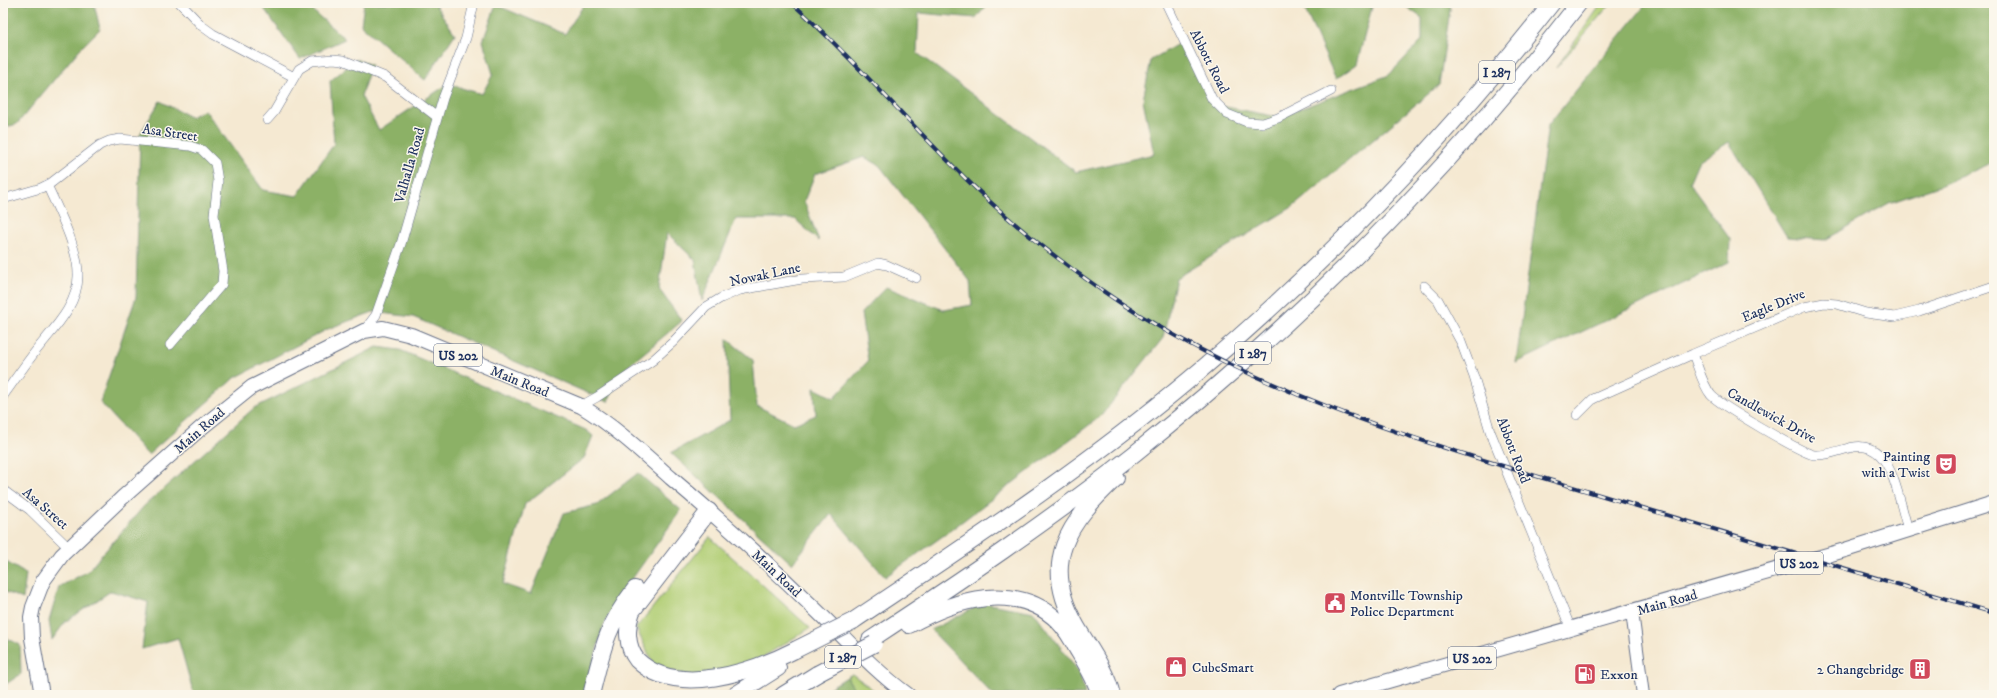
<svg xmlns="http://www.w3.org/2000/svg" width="1997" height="698" font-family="'IM FELL DW Pica',serif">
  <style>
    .green { fill: #b1ce75; stroke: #667e6a }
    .forest { fill: #8cb166; stroke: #547062 }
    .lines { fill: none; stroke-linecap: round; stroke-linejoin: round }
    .minor-casing { stroke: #677087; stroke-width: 10 }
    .secondary-casing { stroke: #677087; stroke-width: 14 }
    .primary-casing { stroke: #677087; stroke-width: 16 }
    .motorway-casing { stroke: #677087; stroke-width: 18 }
    .minor { stroke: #fff; stroke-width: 9 }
    .secondary { stroke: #fff; stroke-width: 12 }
    .primary { stroke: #fff; stroke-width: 14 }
    .motorway { stroke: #fff; stroke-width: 16 }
    .rail-casing { stroke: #1b2f5e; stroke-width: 4 }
    .rail { stroke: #fbf7ec; stroke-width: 2.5; stroke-dasharray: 8; stroke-linecap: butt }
    .motorway-bridge-casing { stroke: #677087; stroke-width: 18; stroke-linecap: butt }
    .motorway-bridge { stroke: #fff; stroke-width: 16 }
    .labels { text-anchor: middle; stroke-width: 3; stroke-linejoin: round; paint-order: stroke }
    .shield { fill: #fbf7ec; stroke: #5e6b89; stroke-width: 1 }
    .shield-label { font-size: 13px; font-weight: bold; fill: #1b2f5e }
    .street-label { font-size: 14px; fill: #1b2f5e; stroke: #fbf7ec }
    .poi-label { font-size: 14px; fill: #1b2f5e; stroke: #fbf7ec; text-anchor: start }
  </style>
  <rect width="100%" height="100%" fill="#fbf7ec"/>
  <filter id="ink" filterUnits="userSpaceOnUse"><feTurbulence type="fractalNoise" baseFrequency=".025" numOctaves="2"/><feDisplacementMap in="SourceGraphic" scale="8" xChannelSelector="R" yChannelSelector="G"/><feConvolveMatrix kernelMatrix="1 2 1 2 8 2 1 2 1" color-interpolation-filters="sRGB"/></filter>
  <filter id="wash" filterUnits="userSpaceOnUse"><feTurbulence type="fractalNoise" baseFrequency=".012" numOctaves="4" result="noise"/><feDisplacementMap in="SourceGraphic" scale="16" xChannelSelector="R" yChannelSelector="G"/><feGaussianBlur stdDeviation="0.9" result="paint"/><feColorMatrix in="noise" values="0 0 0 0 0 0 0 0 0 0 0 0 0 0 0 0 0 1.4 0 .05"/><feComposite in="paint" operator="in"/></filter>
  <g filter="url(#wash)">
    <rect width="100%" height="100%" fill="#f5e9d2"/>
    <path class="green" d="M1602,3H1611L1556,68Z
      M710,537L810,628L743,669L699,678L655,667L636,628Z
      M852,674L880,695H857L847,677Z"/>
    <path class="forest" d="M3,3H94L100,29L79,50L17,124L3,128Z
      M260,3H304L345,39L300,59Z
      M364,3H434L455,34L425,80L361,25Z
      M585,3H989L976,18L919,13L917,53L1076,172L1154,154L1143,100L1151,60L1183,41L1216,105L1278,117L1389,75L1422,40V18L1401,3H1451L1439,85L1294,206L1176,278L1163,338L1101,416L947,533L885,577L831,514L792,564L671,453L730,420L727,339L753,360L757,406L794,424L816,415L814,388L834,398L868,361L861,313L886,287L944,310L972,305L970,281L879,165L864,157L815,174L804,201L819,241L795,219H736L702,301L695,260L667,233L659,289L682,321L620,373L608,402L413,317L373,312L330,328L233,379L148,455L100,402L136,297L140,134L160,101L190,117L205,110L263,190L297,196L334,144L330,81L357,59L371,65L361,96L379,130L448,84L482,94L493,74L483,41L496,5L565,34Z
      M1302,3H1373L1357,64L1336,79Z
      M1647,3H1994V162L1939,186L1889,203L1825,240L1787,237L1729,142L1698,162L1689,183L1730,239L1729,262L1516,363L1548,125Z
      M377,347L400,350L586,430L593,436L584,458L525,504L503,584L531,594L564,513L597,505L638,473L681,510L615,603L603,627L584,695H194L178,638L142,649L148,602L111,591L65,622L52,640L49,621L59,587L88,571L144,506L254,408Z
      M3,560L26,574L23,599L3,591Z
      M984,603L1034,612L1080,673L1085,695H993L931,630Z
      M3,636L20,645L21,674L3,686Z
      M847,677L857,695H818Z"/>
  </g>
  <g filter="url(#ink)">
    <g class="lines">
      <g class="minor-casing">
        <path id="minor" d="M180,3L202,26L213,34L294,77
          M1166,3L1212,99L1227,114L1247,122L1263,123L1278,118L1331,91
          M267,120L274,112L299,69L312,61L333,59L343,60L385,77L437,117
          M3,199L41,188L51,183L100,145L109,141L120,139L190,146L202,150L215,163L218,181L214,215L223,271L222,284L170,345
          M1424,286L1438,300L1461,342L1474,377L1490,431L1571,629
          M364,331L376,315L401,244L443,98L466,38L474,3
          M1693,354C1698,366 1702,384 1711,395C1720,405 1802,453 1814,455C1838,457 1858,435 1880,455C1895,470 1901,508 1908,529
          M3,396C14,381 24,366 35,352C52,330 78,306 78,276C79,250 58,209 47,185
          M581,406L597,397L653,360L673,342L706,307L721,298L740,290L802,279L844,277L878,263L887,265L916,278
          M1577,415L1593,399L1693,354L1804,307L1824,303L1837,304L1866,313L1894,317L1919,311L1994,286
          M3,490L30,510L69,548"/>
      </g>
      <g class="secondary-casing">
        <path id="secondary" d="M1632,612L1643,695"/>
      </g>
      <g class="primary-casing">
        <path id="primary" d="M42,695L32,638L31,617L33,607L43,581L62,555L122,498L201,428L252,387L364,331L383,328L411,335L581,406C614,426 642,452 671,478C721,520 770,565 817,611C846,639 875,671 908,695
          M1339,695L1845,550L1994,503"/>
      </g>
      <g class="motorway-casing">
        <path id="motorway" d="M709,511L632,611C626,627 626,646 637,660C676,698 752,672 795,650
          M853,621C968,544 1084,468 1190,379C1324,267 1444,140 1552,3
          M909,625C954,600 1016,580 1058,621C1066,629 1072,639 1077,649C1086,664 1095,678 1100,695
          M870,640C960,581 1049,521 1134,454C1300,322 1449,171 1579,3
          M591,695C602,651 606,626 635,589
          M735,695L778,668
          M783,695L817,674
          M1112,695C1106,670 1090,649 1077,627C1039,562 1068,523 1116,478"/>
      </g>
      <use href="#minor" class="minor"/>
      <use href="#secondary" class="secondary"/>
      <use href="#primary" class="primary"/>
      <use href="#motorway" class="motorway"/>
      <g class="rail-casing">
        <path id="rail" d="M792,3C852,57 904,118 962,175C1004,217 1051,255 1100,289C1246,391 1421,442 1590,492C1724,533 1859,573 1994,613
          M3,4L4,3"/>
      </g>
      <use href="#rail" class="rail"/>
      <g class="motorway-bridge-casing">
        <path id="motorway-bridge" d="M795,650L853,621
          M817,674L874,644"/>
      </g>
      <use href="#motorway-bridge" class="motorway-bridge"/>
    </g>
  </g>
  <defs>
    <g id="theatre-square" transform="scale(1.15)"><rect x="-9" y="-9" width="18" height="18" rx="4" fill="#d1495b" stroke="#fbf7ec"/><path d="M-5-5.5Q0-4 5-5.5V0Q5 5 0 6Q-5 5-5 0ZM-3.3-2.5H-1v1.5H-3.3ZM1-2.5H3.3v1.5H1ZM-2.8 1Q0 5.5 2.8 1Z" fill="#fff"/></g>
    <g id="civic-square" transform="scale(1.15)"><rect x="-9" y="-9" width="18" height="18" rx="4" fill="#d1495b" stroke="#fbf7ec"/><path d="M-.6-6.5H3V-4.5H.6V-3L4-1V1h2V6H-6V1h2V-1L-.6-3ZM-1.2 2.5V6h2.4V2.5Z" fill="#fff"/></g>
    <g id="shop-square" transform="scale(1.15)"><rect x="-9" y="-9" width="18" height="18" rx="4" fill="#d1495b" stroke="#fbf7ec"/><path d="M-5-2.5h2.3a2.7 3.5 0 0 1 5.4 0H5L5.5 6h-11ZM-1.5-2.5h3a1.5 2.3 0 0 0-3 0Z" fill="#fff"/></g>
    <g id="building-square" transform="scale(1.15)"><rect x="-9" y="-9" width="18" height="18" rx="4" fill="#d1495b" stroke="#fbf7ec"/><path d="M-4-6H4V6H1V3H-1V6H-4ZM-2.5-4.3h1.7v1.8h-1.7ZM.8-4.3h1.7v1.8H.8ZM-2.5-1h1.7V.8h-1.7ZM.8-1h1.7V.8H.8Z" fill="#fff"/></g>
    <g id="fuel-square" transform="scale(1.15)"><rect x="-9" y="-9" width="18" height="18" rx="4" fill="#d1495b" stroke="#fbf7ec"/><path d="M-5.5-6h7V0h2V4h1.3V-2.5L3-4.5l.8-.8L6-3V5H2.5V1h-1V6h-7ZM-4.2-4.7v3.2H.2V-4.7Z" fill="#fff"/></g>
  </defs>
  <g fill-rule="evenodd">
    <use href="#theatre-square" x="1946" y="464"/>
    <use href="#civic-square" x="1335" y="603"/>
    <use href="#shop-square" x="1176" y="667"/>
    <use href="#building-square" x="1920" y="669"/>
    <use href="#fuel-square" x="1585" y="674"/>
  </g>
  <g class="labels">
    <g class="shield">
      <rect x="1479" y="61" width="36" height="22" rx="3"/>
      <rect x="1235" y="342" width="36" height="22" rx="3"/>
      <rect x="434" y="344" width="48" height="22" rx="3"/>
      <rect x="1775" y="552" width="48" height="22" rx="3"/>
      <rect x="825" y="646" width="36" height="22" rx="3"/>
      <rect x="1448" y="647" width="48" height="22" rx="3"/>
    </g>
    <g class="shield-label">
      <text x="1497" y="77">I 287</text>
      <text x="1253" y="358">I 287</text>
      <text x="458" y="360">US 202</text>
      <text x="1799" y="568">US 202</text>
      <text x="843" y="662">I 287</text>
      <text x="1472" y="663">US 202</text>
    </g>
    <g class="street-label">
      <text transform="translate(1210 61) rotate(63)" y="5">Abbott Road</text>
      <text transform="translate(170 132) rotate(8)" y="5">Asa Street</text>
      <text transform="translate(409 165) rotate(-74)" y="5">Valhalla Road</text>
      <text transform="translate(765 274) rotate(-12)" y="5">Nowak Lane</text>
      <text transform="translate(1773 305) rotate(-22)" y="5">Eagle Drive</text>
      <text transform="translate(520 381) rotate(22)" y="5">Main Road</text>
      <text transform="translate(1772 415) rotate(29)" y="5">Candlewick Drive</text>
      <text transform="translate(199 430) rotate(-41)" y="5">Main Road</text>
      <text transform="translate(1514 450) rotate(69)" y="5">Abbott Road</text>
      <text transform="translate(46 508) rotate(41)" y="5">Asa Street</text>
      <text transform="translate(777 573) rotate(43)" y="5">Main Road</text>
      <text transform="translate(1667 602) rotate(-16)" y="5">Main Road</text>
    </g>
    <g class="poi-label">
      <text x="1930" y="461" text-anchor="end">Painting<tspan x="1930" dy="16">with a Twist</tspan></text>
      <text x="1350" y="600">Montville Township<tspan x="1350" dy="16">Police Department</tspan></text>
      <text x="1192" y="672">CubeSmart</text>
      <text x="1904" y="674" text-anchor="end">2 Changebridge</text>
      <text x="1600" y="679">Exxon</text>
    </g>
  </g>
  <rect width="1997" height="698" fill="none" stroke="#fbf7ec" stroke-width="16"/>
</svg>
